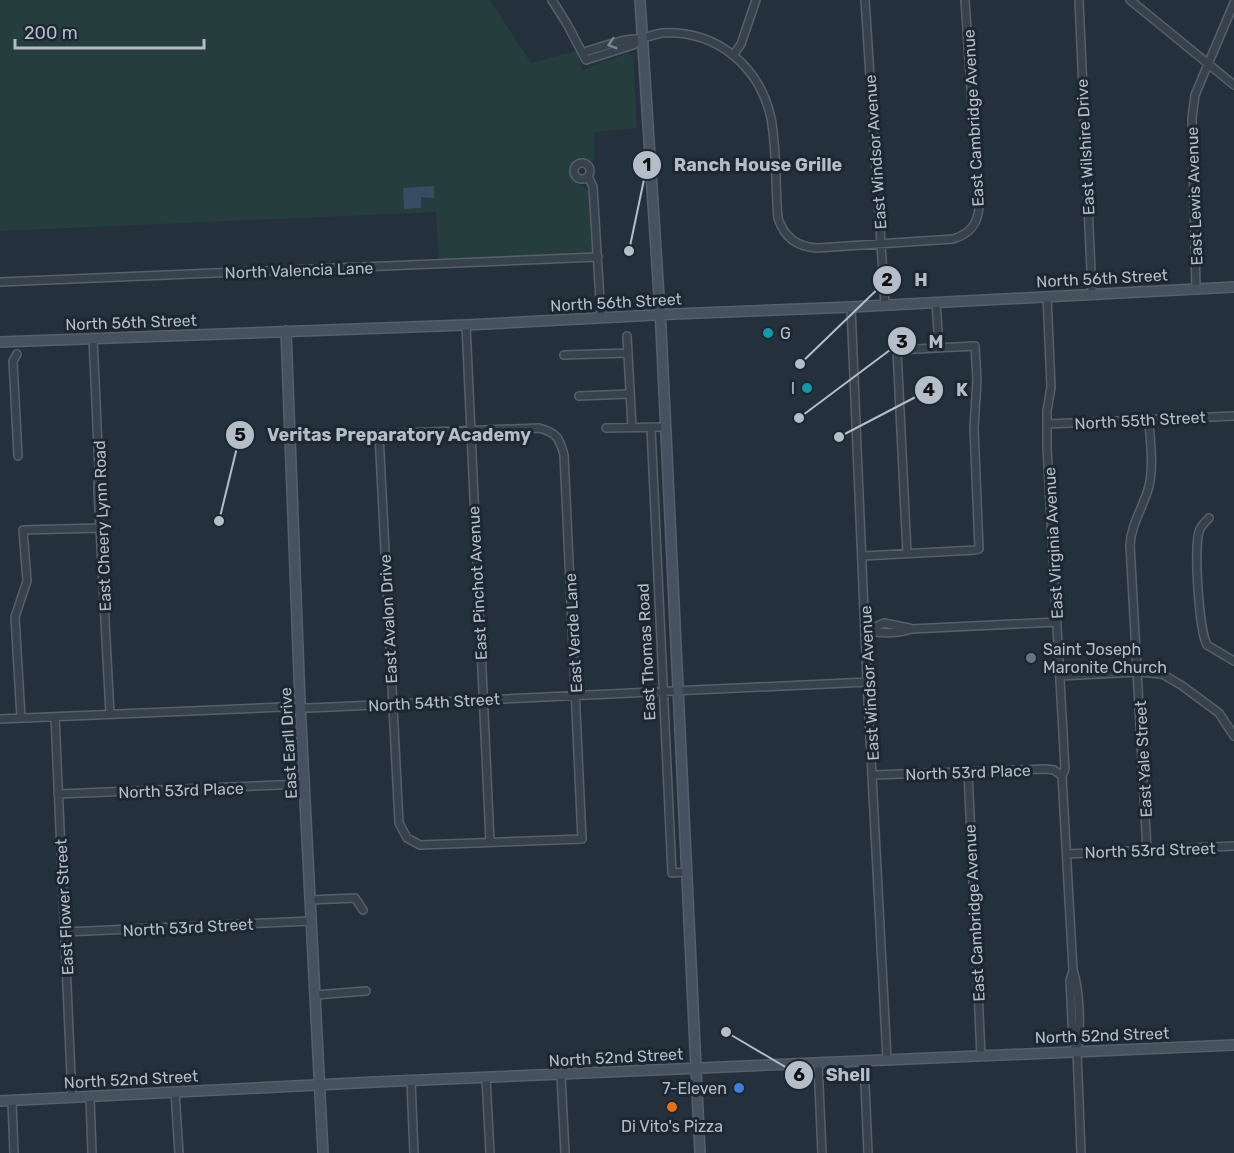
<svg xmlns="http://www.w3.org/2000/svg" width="1234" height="1153" font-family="Rubik,sans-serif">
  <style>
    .green { fill: #263d3e }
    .water { fill: #384d63 }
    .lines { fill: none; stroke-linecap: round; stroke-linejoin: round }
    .street-casing { stroke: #56606b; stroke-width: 10 }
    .secondary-casing { stroke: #56606b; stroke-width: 12 }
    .street { stroke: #38424d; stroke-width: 7 }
    .secondary { stroke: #465260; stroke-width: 9 }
    .oneway { stroke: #7c8691 }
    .culture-dot { fill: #0f9aa8; stroke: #1d2732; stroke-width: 2 }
    .worship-dot { fill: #6b7280; stroke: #1d2732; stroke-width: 2 }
    .shop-dot { fill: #3f7fe0; stroke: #1d2732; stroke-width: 2 }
    .food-dot { fill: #e8710a; stroke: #1d2732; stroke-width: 2 }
    .labels { text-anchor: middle; stroke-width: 6; stroke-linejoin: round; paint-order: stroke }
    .street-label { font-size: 16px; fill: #b4bdc8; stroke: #1d2732 }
    .poi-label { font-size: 16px; fill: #b4bdc8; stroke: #1d2732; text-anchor: start }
    .leader { fill: none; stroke: #b4bdc8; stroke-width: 2 }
    .callout-dot { fill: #b4bdc8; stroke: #1d2732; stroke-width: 2 }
    .mark-label { font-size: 18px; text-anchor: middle; font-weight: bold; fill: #111 }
    .callout-label { font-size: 18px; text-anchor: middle; font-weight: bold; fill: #b4bdc8; stroke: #1d2732; stroke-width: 6; stroke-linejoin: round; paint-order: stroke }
  </style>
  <rect width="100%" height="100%" fill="#24303c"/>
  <path class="green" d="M0,0H490L531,63L576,51L583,70L628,53L633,55L637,128L594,132V161L576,159L578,184L589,190L594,254L439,260L436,212L0,231Z"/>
  <path class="water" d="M434,186V198L421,197V208L404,209L403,188Z"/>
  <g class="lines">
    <g class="street-casing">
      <path id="street" d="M552,0L567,24L586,60L633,45L642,38
        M865,0L885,305
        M1079,0L1092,294
        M1130,0L1234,85
        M582,53C597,48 612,43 626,40C632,39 639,39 644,38C650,36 656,34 662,33C716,30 759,65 771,118C777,150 775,185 778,218C784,237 797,247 817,248L953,239C969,234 978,225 979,207L965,0
        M734,54L741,44L756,0
        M574 171a8 8 0 1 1 16 0a8 8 0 1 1-16 0Z
        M588,176L593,187L601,317
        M0,282L598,257
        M1196,288L1192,118L1195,95L1234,3
        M1047,296L1051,387L1047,411V448L1065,769L1062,776L1073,970C1080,991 1081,1030 1077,1051L1081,1153
        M936,302L939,346
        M851,307L867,681L887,1059
        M466,325L490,842
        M627,336L632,427
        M93,338L99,469L98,490L110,714
        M17,354L13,361L18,456
        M564,355L628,353
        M579,396L630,394
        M1047,424L1234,416
        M539,428C557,433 559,437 564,455L582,839L420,845L407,838L399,823L379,434Z
        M606,428L665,427
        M651,428L672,873L686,872
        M1209,518C1206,521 1202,525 1200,529C1193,544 1199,630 1207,645L1234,661
        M863,556L975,550L979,549L974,428L977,380L975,346L897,350L907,553
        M866,631C879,633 898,634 911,629L1057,622
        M866,631L884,623L909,628
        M1060,676L1138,672L1162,674L1181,685L1219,713L1234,736
        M55,717L72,1098
        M21,718L15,617L27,581L23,530L100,528
        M0,719L283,707L309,708L868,682
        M968,771L981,1056
        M873,775L1045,769L1054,770L1062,776
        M58,794L305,784
        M1147,850L1130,545C1131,524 1144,506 1149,486C1154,465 1150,441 1149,420
        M1067,854L1234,846
        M310,900L355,898L363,910
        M65,932L311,921
        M1073,971L1070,980L1073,1040L1076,1049
        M315,995L366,991
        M864,1061L868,1153
        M818,1063L822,1153
        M561,1075L565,1153
        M486,1078L490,1153
        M411,1081L414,1153
        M175,1092L179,1153
        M90,1097L92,1153
        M12,1101L14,1153"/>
    </g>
    <g class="secondary-casing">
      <path id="secondary" d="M640,0L661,328L700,1153
        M286,331L300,702L323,1153
        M0,342L466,325L673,314L851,307L1234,287
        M0,1101L375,1082L1234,1045"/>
    </g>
    <use href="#street" class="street"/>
    <use href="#secondary" class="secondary"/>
  </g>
  <defs><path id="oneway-chevron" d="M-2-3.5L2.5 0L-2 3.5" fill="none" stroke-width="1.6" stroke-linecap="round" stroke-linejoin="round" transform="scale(1.5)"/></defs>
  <use class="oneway" href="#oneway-chevron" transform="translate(612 44) rotate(163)"/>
  <g class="culture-dot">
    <circle cx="768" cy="333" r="6"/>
    <circle cx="807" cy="388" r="6"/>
  </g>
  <circle class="worship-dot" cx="1031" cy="658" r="6"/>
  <circle class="shop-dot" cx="739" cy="1088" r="6"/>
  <circle class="food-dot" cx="672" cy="1107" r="6"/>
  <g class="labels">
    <g class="street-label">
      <text transform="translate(973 118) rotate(-93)" y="6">East Cambridge Avenue</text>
      <text transform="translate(1085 147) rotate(-93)" y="6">East Wilshire Drive</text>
      <text transform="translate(875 152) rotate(-94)" y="6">East Windsor Avenue</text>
      <text transform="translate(1194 196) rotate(-92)" y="6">East Lewis Avenue</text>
      <text transform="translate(299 270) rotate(-2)" y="6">North Valencia Lane</text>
      <text transform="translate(1102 278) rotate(-3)" y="6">North 56th Street</text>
      <text transform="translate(616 302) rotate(-3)" y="6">North 56th Street</text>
      <text transform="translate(131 322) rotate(-2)" y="6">North 56th Street</text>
      <text transform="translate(1140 420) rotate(-3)" y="6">North 55th Street</text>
      <text transform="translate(102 526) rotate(-92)" y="6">East Cheery Lynn Road</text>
      <text transform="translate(1053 543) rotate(-93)" y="6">East Virginia Avenue</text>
      <text transform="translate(477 583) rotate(-93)" y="6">East Pinchot Avenue</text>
      <text transform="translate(388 619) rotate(-93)" y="6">East Avalon Drive</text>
      <text transform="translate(573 633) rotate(-93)" y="6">East Verde Lane</text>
      <text transform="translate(646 652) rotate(-93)" y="6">East Thomas Road</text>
      <text transform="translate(869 683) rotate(-93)" y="6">East Windsor Avenue</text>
      <text transform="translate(434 702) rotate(-3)" y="6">North 54th Street</text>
      <text transform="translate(288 743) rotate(-93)" y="6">East Earll Drive</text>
      <text transform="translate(1143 759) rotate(-93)" y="6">East Yale Street</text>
      <text transform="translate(968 772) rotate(-2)" y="6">North 53rd Place</text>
      <text transform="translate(181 790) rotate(-2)" y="6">North 53rd Place</text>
      <text transform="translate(1150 850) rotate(-2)" y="6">North 53rd Street</text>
      <text transform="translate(64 907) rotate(-93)" y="6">East Flower Street</text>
      <text transform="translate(974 913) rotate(-93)" y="6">East Cambridge Avenue</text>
      <text transform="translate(188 927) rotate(-3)" y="6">North 53rd Street</text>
      <text transform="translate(1102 1035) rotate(-2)" y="6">North 52nd Street</text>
      <text transform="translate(616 1057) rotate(-3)" y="6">North 52nd Street</text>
      <text transform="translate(131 1079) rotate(-3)" y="6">North 52nd Street</text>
    </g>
    <g class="poi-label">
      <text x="780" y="339">G</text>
      <text x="795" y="394" text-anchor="end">I</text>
      <text x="1043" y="655">Saint Joseph<tspan x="1043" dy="18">Maronite Church</tspan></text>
      <text x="727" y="1094" text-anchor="end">7-Eleven</text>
      <text x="672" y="1132" text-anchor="middle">Di Vito's Pizza</text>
    </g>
  </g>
  <path class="leader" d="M629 251L647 165M800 364L887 280M799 418L902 341M839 437L929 390M219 521L240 435M726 1032L799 1075"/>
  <g class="callout-dot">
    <circle cx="629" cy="251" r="6"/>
    <circle cx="800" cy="364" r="6"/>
    <circle cx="799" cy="418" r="6"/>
    <circle cx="839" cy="437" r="6"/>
    <circle cx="219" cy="521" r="6"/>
    <circle cx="726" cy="1032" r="6"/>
    <circle cx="647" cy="165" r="15"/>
    <circle cx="887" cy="280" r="15"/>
    <circle cx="902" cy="341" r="15"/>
    <circle cx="929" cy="390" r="15"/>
    <circle cx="240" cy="435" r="15"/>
    <circle cx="799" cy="1075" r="15"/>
  </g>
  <g class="mark-label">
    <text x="647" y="171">1</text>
    <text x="887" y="286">2</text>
    <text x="902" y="348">3</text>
    <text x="929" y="396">4</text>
    <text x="240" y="441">5</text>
    <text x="799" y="1081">6</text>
  </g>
  <g class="callout-label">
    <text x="758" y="171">Ranch House Grille</text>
    <text x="921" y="286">H</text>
    <text x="936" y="348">M</text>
    <text x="962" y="396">K</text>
    <text x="399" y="441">Veritas Preparatory Academy</text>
    <text x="848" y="1081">Shell</text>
  </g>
  <path d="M15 39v9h189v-9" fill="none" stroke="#b4bdc8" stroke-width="3"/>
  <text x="24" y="39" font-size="18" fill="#b4bdc8" stroke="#1d2732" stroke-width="4.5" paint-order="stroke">200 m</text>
</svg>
